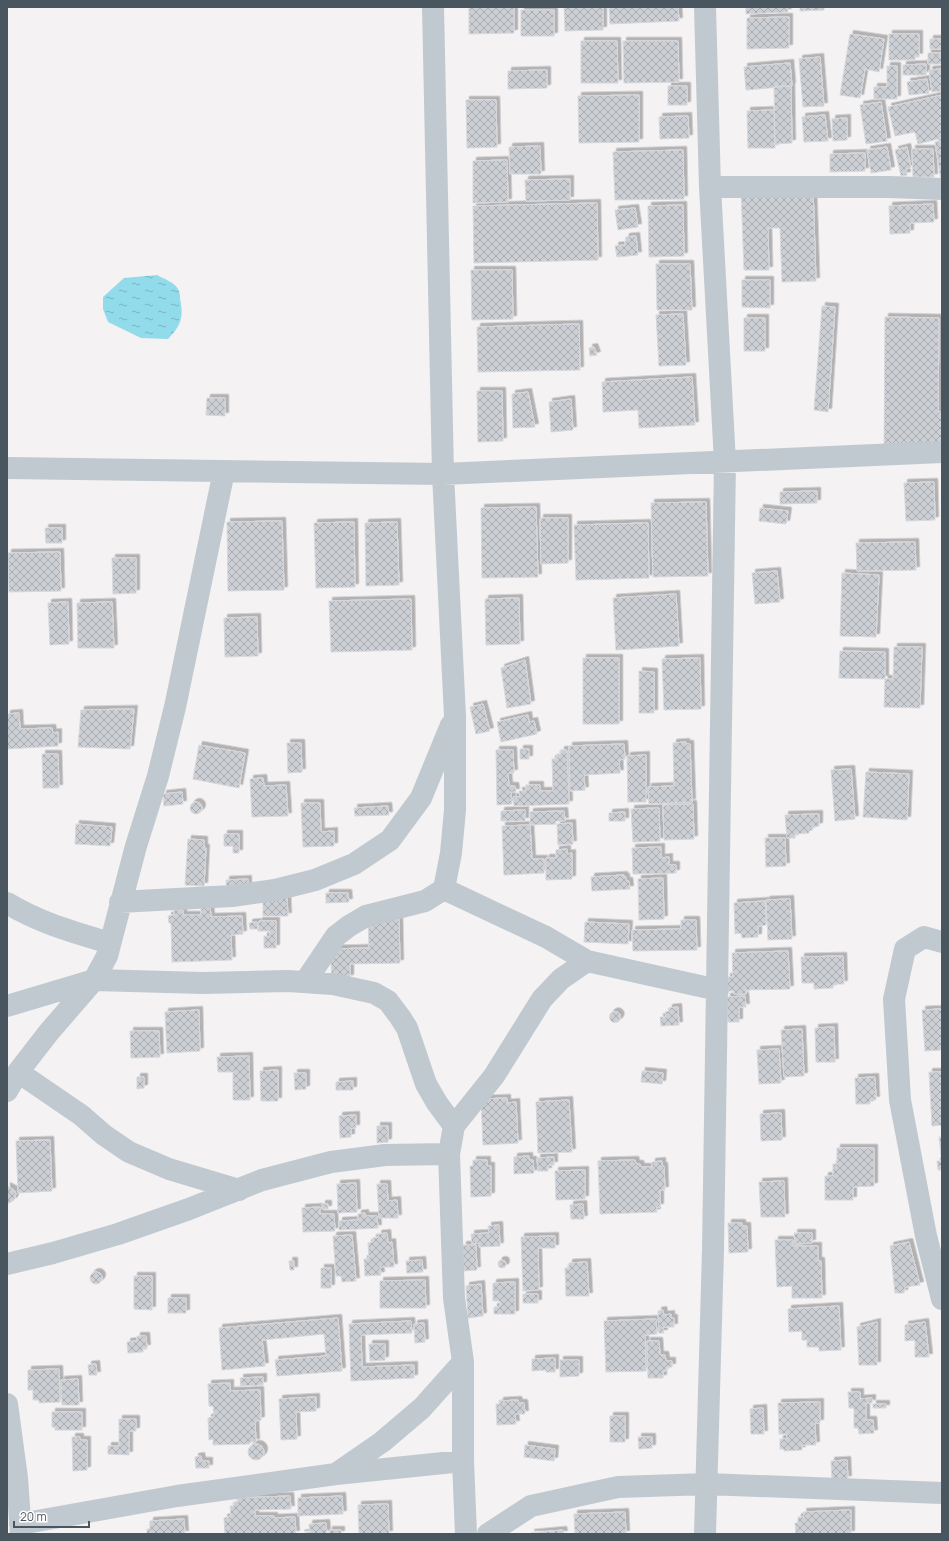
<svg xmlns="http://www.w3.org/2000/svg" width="949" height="1541" font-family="Manrope,sans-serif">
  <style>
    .water { fill: url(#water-ripples) }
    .building { fill: url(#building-cross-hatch); stroke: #d6d8dd; filter: url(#shadow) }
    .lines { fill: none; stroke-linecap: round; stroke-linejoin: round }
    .minor { stroke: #c0c9d0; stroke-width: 22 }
  </style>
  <defs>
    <pattern id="water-ripples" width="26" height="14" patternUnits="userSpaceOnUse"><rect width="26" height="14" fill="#91dbea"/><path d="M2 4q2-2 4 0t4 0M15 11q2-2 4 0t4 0" fill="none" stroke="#78b4c1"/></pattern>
    <pattern id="building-cross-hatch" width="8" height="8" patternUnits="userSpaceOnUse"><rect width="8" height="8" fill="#cccfd4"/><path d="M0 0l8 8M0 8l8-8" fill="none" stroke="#a8abaf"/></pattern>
    <filter id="shadow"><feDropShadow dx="3.5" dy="-3.5" stdDeviation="0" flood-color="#0004"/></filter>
  </defs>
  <rect width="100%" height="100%" fill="#f4f2f2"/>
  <path class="water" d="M157,275C164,279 174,282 178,289C180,292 180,296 180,299C184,317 181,326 168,339L141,338L108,322L103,309V297L124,278Z"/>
  <path class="building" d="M469,7H514V33L469,34Z
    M564,7H603V30L565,31Z
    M609,7H678L679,21L610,24Z
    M746,7H787L788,12L746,14Z
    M800,7H824V10L800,11Z
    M521,10H554V36H521Z
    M789,17V48L747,49V18Z
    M850,34L884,39L879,72L865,69L860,98L840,95Z
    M889,34H919V57L915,56V60H889Z
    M930,39H942V49H930Z
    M581,41H617L618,83H581Z
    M623,41H678L679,82L624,83Z
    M928,53H942V64H928Z
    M820,57L824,106L803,107L799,59Z
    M790,63L792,86L746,90L744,67Z
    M926,64V75H903V65Z
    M887,66H897V99H874V87H887Z
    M942,69V91L932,92L929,70Z
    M547,70V88L508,89V71Z
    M927,79L929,93L909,95L907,82Z
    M668,86H687V105H668Z
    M774,86H791L792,143L775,144Z
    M639,95V142L579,143L578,96Z
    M942,95V138L918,144L915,132L895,136L888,107Z
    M466,100H496L497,147L467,148Z
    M881,102L887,141L866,144L860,105Z
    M774,110L775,148H748L747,111Z
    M825,115L828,141L804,142L802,117Z
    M688,116L689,138L660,139L659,117Z
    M847,118V140L833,141L832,119Z
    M942,141V180L941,181L935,142Z
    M540,146L541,174H510L509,147Z
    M887,147L891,170L871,173L867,150Z
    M907,147L911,168L906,169L907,175L901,176L895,150Z
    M912,149H933L934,177H913Z
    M683,150L684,199L615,200L613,152Z
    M865,153V171L830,172V154Z
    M507,160L508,202L473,203V161Z
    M570,179V200L526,201L525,180Z
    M813,188L816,281L782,282L780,228H768L769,270H744L741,190Z
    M597,203L598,260L474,263L473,206Z
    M933,204L934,222L910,223V233L890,234L889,206Z
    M683,205L684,256L649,257L648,206Z
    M635,208L638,227L618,230L615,210Z
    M636,236L638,255L617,257L615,246L625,245L626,237Z
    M656,264H690L692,310H657Z
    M471,270H512L513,319L472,320Z
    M742,280H770V308L742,307Z
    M822,306L835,307L828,412L814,410Z
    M683,314L686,365L659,366L656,315Z
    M885,317L939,318L938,412H942V446H884Z
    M744,318H765V351H744Z
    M579,324L580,370L478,372L477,327Z
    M594,347L597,355L590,356L589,348Z
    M692,377L695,425L639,428L638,410L603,412L602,382Z
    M477,391H502L503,441L478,442Z
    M528,392L535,427L513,428L512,394Z
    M207,398H225V416L206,415Z
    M571,399L573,430L551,432L549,402Z
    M934,482L935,520L906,521L904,483Z
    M817,491V503L780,504V492Z
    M706,502L708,576L653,577L651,503Z
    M536,507L538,577L482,578L481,508Z
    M760,508L788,511L786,524L759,521Z
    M540,518H568V563L541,564Z
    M282,521L284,590L228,591L227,522Z
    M354,522L355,587L316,588L314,523Z
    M397,522L399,585L366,586L365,523Z
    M648,523L649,578L576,580L574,525Z
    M45,528H62V543H46Z
    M915,542L916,570L857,571L856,543Z
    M60,552L61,591L9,592L8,553Z
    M112,558H136V593L113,594Z
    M777,571L780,602L755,604L752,573Z
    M842,573L879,575L876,637L840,636Z
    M676,594L679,646L616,650L613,598Z
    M519,598L520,644L486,645L485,599Z
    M411,599L412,650L331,652L329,601Z
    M68,602L69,644L50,645L48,603Z
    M112,602L114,648H78L77,603Z
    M257,617L258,656L225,657L224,618Z
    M894,647H922L920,708L884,707L885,679H893Z
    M840,651L885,652V679L839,678Z
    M583,658H619V724H583Z
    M700,658L701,709L664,710L662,659Z
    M525,660L531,704L507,708L501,668Z
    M639,671L654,672V713H639Z
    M483,704L490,731L476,734L470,707Z
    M134,709L130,749L78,747L81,710Z
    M19,713L20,729L52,728L53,733L58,732V746L7,749V714Z
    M528,715L529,722L534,721L537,734L501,742L497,722Z
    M686,742V744H690L692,802L649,804L648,787L674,786L673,743Z
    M287,743H301L302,772L288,773Z
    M624,744L625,759L619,760L620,773L584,775L585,790L570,791L569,746Z
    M199,745L245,753L239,788L193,779Z
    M520,749H529V759H520Z
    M496,750H513L514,773H508L509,786H515L516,792H511L512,804L497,805Z
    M561,750H567L569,804L514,806L513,797H520L519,791H526V785H540V791H553L552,759H557V754H561Z
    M42,754H58L59,788H43Z
    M646,755V802H628L627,756Z
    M851,769L855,819L835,821L831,770Z
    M866,772L909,774L907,820L863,817Z
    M263,778L264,786L286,785L288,816L252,817L250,779Z
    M182,792L183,804L164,806L163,794Z
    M190 808a6 6 0 1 1 12 0a6 6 0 1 1-12 0Z
    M301,803H320L321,832L334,831V846L303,847Z
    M693,804L694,839L664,840L663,805Z
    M388,806L389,815L355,816L354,808Z
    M659,808L660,841L633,842L631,809Z
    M525,810V821H501V811Z
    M564,811L565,821H555L556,824L530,825V812Z
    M625,812V821H609V813Z
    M819,814V826L812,827V830L809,831V833L795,834V838H787L785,815Z
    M572,823L573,844L558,845L557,824Z
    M76,824L112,827L110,846L75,844Z
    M530,825L532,859H544V873L504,875L502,826Z
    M224,834H239V853H233V846H224Z
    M765,838H785L786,866L766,867Z
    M188,839L204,840V848H206L204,886L185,885Z
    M661,847V858L669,857V865H676V873L633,874L632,848Z
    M567,849V854L572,853V879L546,880V858H556V850Z
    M624,875V877H626V881H629L630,889L592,891L591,877Z
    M663,878L664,919L639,920L638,879Z
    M248,879V891L227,892L226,880Z
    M326,893H348L349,902L326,903Z
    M263,897H287L288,916H263Z
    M790,899L792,939L768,940L766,900Z
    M765,901L766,925L758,926V937L742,938L741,933L735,934L734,903Z
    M201,905H210L211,917L242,916L243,934L231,935L232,960L172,962L171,923H169L168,916L174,915V910H183V915H201Z
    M399,919L400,963L350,964V978L332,979L330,949L369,948L368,920Z
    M681,920H696L697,950L633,951L632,930L681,929Z
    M259,921H276V948H264V936L270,937V931H258Z
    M257,922L258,929H250L249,923Z
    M585,922L629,924L628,944L584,942Z
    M788,951L790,989L745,990L746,994H734V991H728L727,977H733L732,953Z
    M843,956L844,984H833V988L814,989V983H802L801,957Z
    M745,996L746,1007H739V1022H728L727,997Z
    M678,1007L679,1025L661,1026L660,1017H666L665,1012L669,1011V1008Z
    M942,1009V1050L925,1051L922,1010Z
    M199,1010L200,1051L167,1053L165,1012Z
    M609.5 1017a5.5 5.5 0 1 1 11 0a5.5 5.5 0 1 1-11 0Z
    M834,1027L835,1062H816L815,1028Z
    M802,1029L804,1076L784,1077L781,1030Z
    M130,1031H159L160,1057L131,1058Z
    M779,1049L781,1083L759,1084L757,1050Z
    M249,1056L250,1100H233V1072H218L217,1057Z
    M278,1070V1101H261L260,1071Z
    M642,1071L663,1073L662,1084L641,1082Z
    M929,1072H942V1125L932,1126Z
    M294,1073H306V1089L295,1090Z
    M137,1077H144V1088L137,1089Z
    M875,1077L876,1100L870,1099V1104H856L855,1078Z
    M353,1081V1090H336V1082Z
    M507,1098V1103L516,1102L518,1143L483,1145L481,1099Z
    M569,1100L572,1152L538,1153L536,1102Z
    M781,1113L782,1140L761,1141L760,1114Z
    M356,1115V1128H351V1137L340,1138L339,1116Z
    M377,1126H388V1142L377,1143Z
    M939,1137H942V1156H941Z
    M50,1140L52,1191L18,1193L16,1141Z
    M837,1148H874V1186L853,1187V1200H825V1176H833V1164H837Z
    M529,1156V1160H533L534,1173L514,1174V1157Z
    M554,1157V1165H548V1171H538L537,1158Z
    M473,1160H487V1166H491V1196L471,1197L470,1166H473Z
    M635,1160L636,1164H640L641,1167H652V1162L662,1161V1166H664L665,1190H660V1207H656L657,1212L600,1214L598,1161Z
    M937,1161H942V1170H938Z
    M585,1170V1199L556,1200L555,1171Z
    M784,1181L785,1217H761L759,1182Z
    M356,1183L357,1212L338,1213L337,1184Z
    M377,1184H387L388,1201L397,1200L398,1218H379Z
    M7,1186L14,1190L16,1194L14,1200L9,1203H7Z
    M322,1204H328V1209H322Z
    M583,1204L584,1219H571L570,1205Z
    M320,1207V1214H334L335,1231L303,1232L302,1208Z
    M365,1213V1216H377L378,1228L339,1230V1221L358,1220V1214Z
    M728,1223H742V1226H747L748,1252L729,1253Z
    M499,1225L500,1246L479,1247V1243L472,1244L471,1234L489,1233L488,1226Z
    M387,1233L388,1243L392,1242L394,1267H380L381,1275L365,1276L364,1259H369L368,1243L373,1242V1238L379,1237L378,1234Z
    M794,1233H812V1243L795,1244Z
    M352,1235L356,1281L342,1282L341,1276H336L333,1236Z
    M555,1236V1248H538L539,1290L523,1291L521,1237Z
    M775,1240H793V1246H818V1261H821L822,1298H792V1286L777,1287Z
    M909,1242L920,1285L905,1287L904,1293H895L890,1246Z
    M463,1245H476L477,1270L463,1271Z
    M498 1264a4 4 0 1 1 8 0a4 4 0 1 1-8 0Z
    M422,1260L423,1272L407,1273L406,1261Z
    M289,1261H294V1270H290Z
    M587,1262L589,1296H566L565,1268H569V1263Z
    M321,1268H331V1288H321Z
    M90 1278a6 6 0 1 1 12 0a6 6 0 1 1-12 0Z
    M134,1276H152V1310L134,1309Z
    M425,1280L426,1308H380V1281Z
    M515,1282V1314H494V1307H500V1301H493V1283Z
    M481,1284L483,1316L468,1318L466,1286Z
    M523,1294H538V1303H523Z
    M168,1298H186V1313H168Z
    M839,1306L841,1350L819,1351V1347H807V1340H802V1331L789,1332L788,1309Z
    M663,1310L664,1315L671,1314V1318H674V1327H663L664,1333H659L658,1311Z
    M338,1318L342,1371L277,1376L275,1360L326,1356L324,1334L262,1340L265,1366L222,1370L219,1328Z
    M656,1319L657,1334L645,1335L646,1371L606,1372L604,1321Z
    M411,1321L412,1333L361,1335L362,1367L414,1365V1378L351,1381L349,1324Z
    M877,1322V1365H859L857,1327Z
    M925,1322L929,1357H915V1340L905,1341V1325Z
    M424,1323L425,1342L415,1343L414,1324Z
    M137,1336H146L147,1348H143V1352L128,1353L127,1342L137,1341Z
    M647,1341H659L660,1355H665L666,1361H672V1367H666V1371H663V1378H648Z
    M369,1344H385V1360L370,1361Z
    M555,1358V1372H546V1370L532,1371V1359Z
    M560,1360H579V1376L560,1377Z
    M96,1364L97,1375H89L88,1365Z
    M59,1369L60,1402L39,1403V1400H33V1390H28V1370Z
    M263,1377V1385L241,1386L240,1378Z
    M78,1379L79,1405H62L61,1380Z
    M230,1383V1391L260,1390L261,1420L255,1421L256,1442H250V1444L213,1445V1439L209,1440L208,1418L214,1417L213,1406H209L208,1384Z
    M848,1392H860V1399L872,1398V1403H866V1420H873L874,1433L859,1434L858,1428H854V1408H849Z
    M316,1397V1411L296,1412L297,1439L281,1440L279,1399Z
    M518,1400L519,1403H524L525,1414H515L516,1424L497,1425L496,1404H500V1401Z
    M820,1402V1423H815L816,1445H802V1450L784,1451V1449H780V1439H787V1434H779L778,1403Z
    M873,1404H886V1408H873Z
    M763,1408L764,1434H751L750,1409Z
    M52,1412H82V1430H55V1427H52Z
    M610,1416H625V1442H610Z
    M119,1419H136V1431H129V1455L108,1454V1446H119Z
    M72,1437H80V1440H87V1470L73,1471Z
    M638,1437H652V1448L639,1449Z
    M248 1452a8 8 0 1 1 16 0a8 8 0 1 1-16 0Z
    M525,1445L555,1449L554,1461L524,1457Z
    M201,1456L202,1461H209V1468H196L195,1457Z
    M847,1460L848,1479L832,1480L831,1461Z
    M290,1496L291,1509L255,1510V1516H274V1518L295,1517L296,1534H225L224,1518L231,1516L230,1506H234V1502H238V1498Z
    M342,1496L343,1514L298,1516V1498Z
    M388,1504L389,1534H359L358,1505Z
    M851,1510V1534H796L795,1523H798V1517H804L803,1512Z
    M625,1512L626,1534H575L574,1514Z
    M184,1519L185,1534H147V1529H150V1521Z
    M326,1523L327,1534H301L310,1532L309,1524Z
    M329,1530H341V1534H329Z
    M563,1530L564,1534H531V1533Z"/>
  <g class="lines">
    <path class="minor" d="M710,187H890L942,189
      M7,468L443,474L942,452
      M444,889L546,937L587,961L718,990
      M120,902L232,896L275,890L315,880L354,864L390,840L421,798L451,725
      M7,903C40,923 73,932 110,943
      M942,942L924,937L905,949L894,999L900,1100L926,1236L942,1299
      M305,982L336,936L349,926L366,916L425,901L444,889L451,853L455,810V716L443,474L433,7
      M7,1006L94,980L203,983L288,981L333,984L374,993L388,1001L400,1017L407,1028L426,1084L437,1103L454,1126
      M18,1072L81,1115L104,1135L129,1152L169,1169L239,1190
      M7,1091L18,1072L49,1032L94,980L107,956L136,846L158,776L175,707L224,471
      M7,1264L53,1253L118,1234L189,1209L262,1180L331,1162L385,1155L449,1154
      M7,1404L17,1478L21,1534
      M337,1473L382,1442L422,1408L463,1362
      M20,1524L177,1496L336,1474L463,1461
      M466,1534L463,1461V1362L454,1298L449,1154L454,1126L494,1076L542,999L561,979L587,961
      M488,1534L531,1506L618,1487L707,1484L942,1493
      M705,1534L713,1250L725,462L710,187L705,7"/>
  </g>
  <rect width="949" height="1541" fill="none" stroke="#4a565f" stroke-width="16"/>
  <path d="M14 1521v6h75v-6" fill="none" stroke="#4a565f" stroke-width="2"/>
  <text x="20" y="1521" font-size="12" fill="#4a565f" stroke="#ffffff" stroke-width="3" paint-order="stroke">20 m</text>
</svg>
